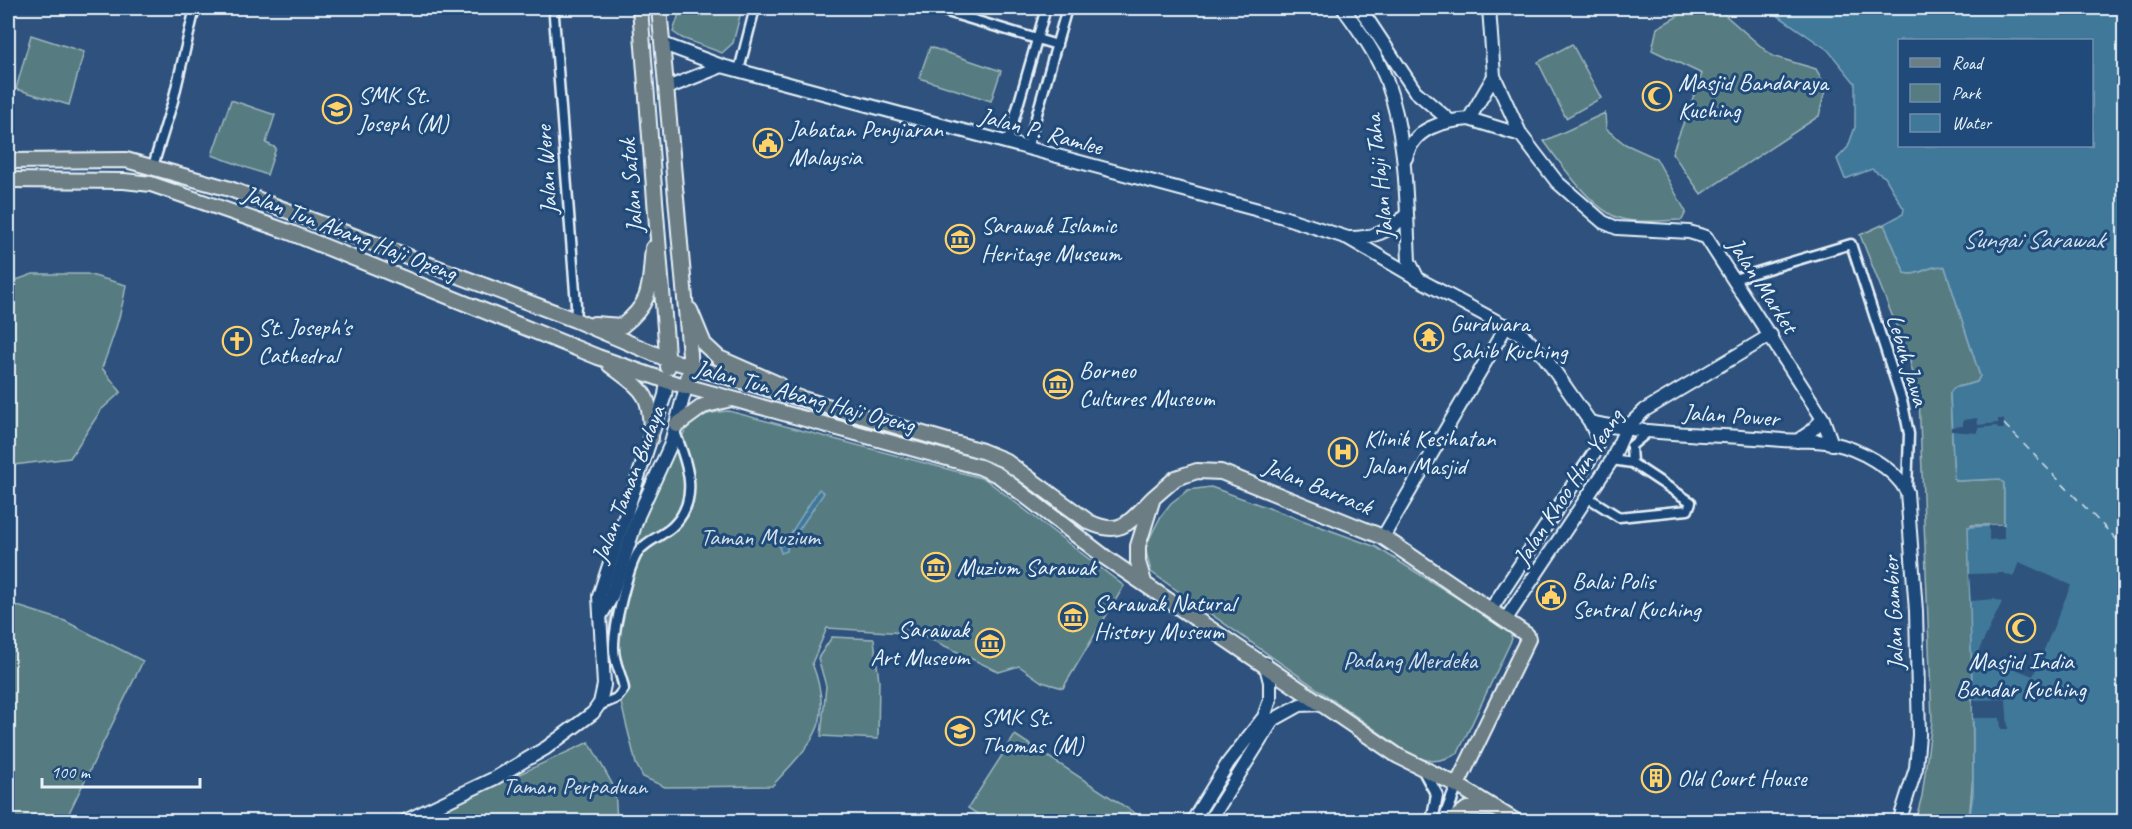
<svg xmlns="http://www.w3.org/2000/svg" width="2132" height="829" font-family="Caveat,sans-serif">
  <style>
    .green { fill: #567c82; stroke: #9fb6bd; stroke-width: 1.5 }
    .water { fill: #407899; stroke: #83a8bf; stroke-width: 1.5; fill-rule: evenodd }
    .pier { fill: #2e527d }
    .lines { fill: none; stroke-linecap: round; stroke-linejoin: round }
    .ferry { stroke: #cfdfea; stroke-width: 1.5; stroke-dasharray: 8 6; stroke-linecap: butt }
    .minor-casing { stroke: #e8f1f8; stroke-width: 13 }
    .tertiary-casing { stroke: #e8f1f8; stroke-width: 15 }
    .secondary-casing { stroke: #e8f1f8; stroke-width: 16 }
    .primary-casing { stroke: #e8f1f8; stroke-width: 18 }
    .minor { stroke: #1f4a7a; stroke-width: 8 }
    .tertiary { stroke: #1f4a7a; stroke-width: 10 }
    .secondary { stroke: #1f4a7a; stroke-width: 12 }
    .primary { stroke: #6c7e84; stroke-width: 14 }
    .labels { text-anchor: middle; stroke-width: 6; stroke-linejoin: round; paint-order: stroke }
    .poi-label { font-size: 24px; fill: #e8f1f8; stroke: #1f4a7a; text-anchor: start }
    .street-label { font-size: 24px; fill: #e8f1f8; stroke: #1f4a7a }
    .park-label { font-size: 24px; fill: #d2dfe6; stroke: #1f4a7a }
    .water-label { font-size: 26px; font-style: italic; fill: #cfdfea; stroke: #1f4a7a }
  </style>
  <rect width="100%" height="100%" fill="#2e527d"/>
  <filter id="ink" filterUnits="userSpaceOnUse"><feTurbulence type="fractalNoise" baseFrequency=".0167" numOctaves="2"/><feDisplacementMap in="SourceGraphic" scale="12" xChannelSelector="R" yChannelSelector="G"/><feConvolveMatrix kernelMatrix="1 2 1 2 8 2 1 2 1" color-interpolation-filters="sRGB"/></filter>
  <g filter="url(#ink)">
    <path class="green" d="M681,8H742L733,43L722,53L682,38L673,32Z
      M1692,8H1717L1772,56L1816,69L1826,87L1819,116L1701,194L1672,153L1702,74L1652,50L1657,28Z
      M31,35L84,52L69,105L16,89Z
      M1572,44L1601,98L1566,118L1538,62Z
      M930,47L1001,71L991,101L919,78Z
      M231,100L275,115L266,143L276,148L267,175L212,155Z
      M1605,113L1606,129L1625,144L1656,158L1686,212L1682,220C1664,220 1639,224 1622,219C1593,212 1561,164 1544,141Z
      M1884,224L1905,273C1919,277 1931,263 1945,267L1980,376L1977,382L1954,388L1950,393L1954,478L1957,481L1999,479L2004,483V525H1971L1973,775L1969,821H1915L1922,796L1932,721L1919,397L1909,358L1860,235Z
      M33,274H87L126,285C122,313 112,341 102,368L121,392L101,410L70,458L14,465L8,468V283Z
      M729,411L985,479L1124,586L1063,688L1042,682L1019,666L999,672L920,634L827,628L812,663C836,725 812,742 772,786L665,787L643,777L636,764C627,723 607,662 610,621C612,589 669,445 691,424C702,413 715,412 729,411Z
      M1211,487L1376,547L1510,631L1512,639L1458,753C1438,764 1426,763 1407,752L1151,572L1145,547L1161,516L1171,503L1188,490Z
      M8,603L65,621L143,661L65,821H8Z
      M832,637L874,639L879,681L878,739L821,736L826,686L818,658Z
      M1015,735L1147,821H988L968,808Z
      M589,742L615,789L617,821L415,822Z"/>
    <path class="water" d="M1767,8H2124V821H1969L1973,794V725L1968,527L2004,525V483L1999,479L1957,481L1954,478L1950,393L1954,388L1977,382L1980,376L1945,267C1931,263 1919,277 1905,273L1884,224L1903,214L1904,209L1885,177L1872,169L1845,179L1837,159L1848,147L1855,127V83L1828,50ZM1900,40H2092V146H1900Z
      M819,489L824,493L787,547V551L781,553L779,546L784,544Z"/>
    <path class="pier" d="M1977,418L1978,425L1998,423V419H2004V429H1998L1997,426L1978,428V433L1951,431V427L1963,426V420Z
      M1989,525H2004V539L1989,540Z
      M2019,562L2071,585L2033,676L1977,654L2002,602L1994,599L1971,601L1969,574L2003,573L2013,577Z
      M2006,699L2008,729H2001L2000,718H1973V700Z"/>
    <g class="lines">
      <path class="ferry" d="M2004,424L2124,547"/>
      <g class="minor-casing">
        <path id="minor" d="M934,8L1057,45
          M554,16L576,305L575,320
          M739,70L755,8
          M1007,144L1046,8
          M1027,149L1067,8
          M153,166L173,101L195,8
          M1734,279L1851,244L1903,404L1909,434L1907,490
          M1632,463L1631,446L1648,432
          M1587,497L1619,517L1688,510L1691,502L1632,463L1612,460
          M598,706L617,698L624,689C622,675 614,663 614,649C613,630 628,566 639,551C647,540 663,536 673,526C701,499 687,463 675,432"/>
      </g>
      <g class="tertiary-casing">
        <path id="tertiary" d="M1423,769L1437,795L1432,822
          M1443,822L1457,785"/>
      </g>
      <g class="secondary-casing">
        <path id="secondary" d="M1343,8C1359,30 1376,53 1386,79C1407,136 1406,200 1409,261L1417,277
          M1360,8L1415,91L1449,120
          M1489,8L1494,76L1521,135
          M666,45L722,66L1277,215L1348,238L1420,280L1524,336L1544,356L1590,422C1652,436 1719,434 1782,440C1798,441 1816,440 1832,443C1859,449 1894,467 1907,492L1916,611L1919,735L1916,768L1899,822
          M667,88L722,66
          M1469,119L1521,135L1557,182L1603,222L1617,228L1689,232L1706,237L1823,419L1832,444
          M1406,158C1413,128 1442,121 1469,119L1494,76
          M1349,238C1373,238 1389,232 1406,215
          M1797,441L1809,433L1823,419
          M1383,537L1507,325
          M1491,609L1596,450L1598,439L1590,422
          M601,615L611,598L638,516L670,446L686,387
          M1506,619L1612,460L1626,428L1645,410L1771,335
          M403,822L495,778L546,748L593,713L600,703L604,685L599,596L665,395L667,381
          M1192,822L1228,763L1264,717L1270,700V682L1265,663
          M1209,822L1273,720L1300,705L1324,704"/>
      </g>
      <g class="primary-casing">
        <path id="primary" d="M640,8L668,367
          M659,8L691,366L686,387
          M8,161L126,160L230,189L575,320L669,360L982,451L1004,460L1089,522C1122,538 1131,520 1153,498
          M8,180L124,181L151,184L289,232L598,357L667,381L980,467L998,475L1106,558L1398,756L1457,785L1517,822
          M690,310L704,344L719,358L778,384
          M594,324L622,326C654,301 649,285 653,248
          M610,365C645,392 651,392 651,438
          M677,425L703,406L731,399
          M1144,582L1138,562V546L1153,498L1176,478L1197,471L1221,472L1383,537L1527,635L1528,639L1457,785
          M1450,822L1467,809L1492,808"/>
      </g>
      <use href="#minor" class="minor"/>
      <use href="#tertiary" class="tertiary"/>
      <use href="#secondary" class="secondary"/>
      <use href="#primary" class="primary"/>
    </g>
  </g>
  <defs>
    <g id="mosque-ring" transform="scale(1.5)"><circle r="9.5" fill="#1f4a7a" stroke="#ffd166" stroke-width="1.5"/><path d="M3.5-4.9A6 6 0 1 0 3.5 4.9A5 5 0 1 1 3.5-4.9Z" fill="#ffd166"/></g>
    <g id="school-ring" transform="scale(1.5)"><circle r="9.5" fill="#1f4a7a" stroke="#ffd166" stroke-width="1.5"/><path d="M0-5L7-2L0 1L-7-2ZM-4 1L0 2.5L4 1V4Q0 6-4 4Z" fill="#ffd166"/></g>
    <g id="civic-ring" transform="scale(1.5)"><circle r="9.5" fill="#1f4a7a" stroke="#ffd166" stroke-width="1.5"/><path d="M-.6-6.5H3V-4.5H.6V-3L4-1V1h2V6H-6V1h2V-1L-.6-3ZM-1.2 2.5V6h2.4V2.5Z" fill="#ffd166"/></g>
    <g id="museum-ring" transform="scale(1.5)"><circle r="9.5" fill="#1f4a7a" stroke="#ffd166" stroke-width="1.5"/><path d="M0-6L6-3V-2H-6V-3ZM-5-1h2V3h-2ZM-1-1h2V3h-2ZM3-1h2V3H3ZM-6 4H6V6H-6Z" fill="#ffd166"/></g>
    <g id="temple-ring" transform="scale(1.5)"><circle r="9.5" fill="#1f4a7a" stroke="#ffd166" stroke-width="1.5"/><path d="M0-6L5-2H3V0L6.5 2.5H4V6H1.5V3h-3V6H-4V2.5H-6.5L-3 0V-2H-5Z" fill="#ffd166"/></g>
    <g id="church-ring" transform="scale(1.5)"><circle r="9.5" fill="#1f4a7a" stroke="#ffd166" stroke-width="1.5"/><path d="M-1.2-6h2.4v3.5h3.3v2.4h-3.3V6h-2.4V-.1h-3.3v-2.4h3.3Z" fill="#ffd166"/></g>
    <g id="hospital-ring" transform="scale(1.5)"><circle r="9.5" fill="#1f4a7a" stroke="#ffd166" stroke-width="1.5"/><path d="M-5-5h3v3.5h4V-5h3V5h-3V1.5h-4V5h-3Z" fill="#ffd166"/></g>
    <g id="building-ring" transform="scale(1.5)"><circle r="9.5" fill="#1f4a7a" stroke="#ffd166" stroke-width="1.5"/><path d="M-4-6H4V6H1V3H-1V6H-4ZM-2.5-4.3h1.7v1.8h-1.7ZM.8-4.3h1.7v1.8H.8ZM-2.5-1h1.7V.8h-1.7ZM.8-1h1.7V.8H.8Z" fill="#ffd166"/></g>
  </defs>
  <g fill-rule="evenodd">
    <use href="#mosque-ring" x="1657" y="96"/>
    <use href="#school-ring" x="337" y="109"/>
    <use href="#civic-ring" x="768" y="143"/>
    <use href="#museum-ring" x="960" y="239"/>
    <use href="#temple-ring" x="1429" y="337"/>
    <use href="#church-ring" x="237" y="341"/>
    <use href="#museum-ring" x="1058" y="384"/>
    <use href="#hospital-ring" x="1343" y="452"/>
    <use href="#museum-ring" x="936" y="567"/>
    <use href="#civic-ring" x="1551" y="595"/>
    <use href="#museum-ring" x="1073" y="617"/>
    <use href="#mosque-ring" x="2021" y="628"/>
    <use href="#museum-ring" x="990" y="643"/>
    <use href="#school-ring" x="960" y="731"/>
    <use href="#building-ring" x="1656" y="778"/>
  </g>
  <g class="labels">
    <g class="poi-label">
      <text x="1678" y="90">Masjid Bandaraya<tspan x="1678" dy="28">Kuching</tspan></text>
      <text x="358" y="103">SMK St.<tspan x="358" dy="28">Joseph (M)</tspan></text>
      <text x="789" y="137">Jabatan Penyiaran<tspan x="789" dy="28">Malaysia</tspan></text>
      <text x="981" y="233">Sarawak Islamic<tspan x="981" dy="28">Heritage Museum</tspan></text>
      <text x="1450" y="331">Gurdwara<tspan x="1450" dy="28">Sahib Kuching</tspan></text>
      <text x="258" y="335">St. Joseph's<tspan x="258" dy="28">Cathedral</tspan></text>
      <text x="1079" y="378">Borneo<tspan x="1079" dy="28">Cultures Museum</tspan></text>
      <text x="1364" y="446">Klinik Kesihatan<tspan x="1364" dy="28">Jalan Masjid</tspan></text>
      <text x="957" y="575">Muzium Sarawak</text>
      <text x="1572" y="589">Balai Polis<tspan x="1572" dy="28">Sentral Kuching</tspan></text>
      <text x="1094" y="611">Sarawak Natural<tspan x="1094" dy="28">History Museum</tspan></text>
      <text x="969" y="637" text-anchor="end">Sarawak<tspan x="969" dy="28">Art Museum</tspan></text>
      <text x="2021" y="669" text-anchor="middle">Masjid India<tspan x="2021" dy="28">Bandar Kuching</tspan></text>
      <text x="981" y="725">SMK St.<tspan x="981" dy="28">Thomas (M)</tspan></text>
      <text x="1677" y="786">Old Court House</text>
    </g>
    <g class="street-label">
      <text transform="translate(1041 131) rotate(15)" y="8">Jalan P. Ramlee</text>
      <text transform="translate(546 170) rotate(-94)" y="8">Jalan Were</text>
      <text transform="translate(1379 177) rotate(-96)" y="8">Jalan Haji Taha</text>
      <text transform="translate(631 186) rotate(-95)" y="8">Jalan Satok</text>
      <text transform="translate(350 233) rotate(21)" y="8">Jalan Tun Abang Haji Openg</text>
      <text transform="translate(1763 285) rotate(57)" y="8">Jalan Market</text>
      <text transform="translate(1908 360) rotate(73)" y="8">Lebuh Jawa</text>
      <text transform="translate(805 396) rotate(15)" y="8">Jalan Tun Abang Haji Openg</text>
      <text transform="translate(1731 415) rotate(4)" y="8">Jalan Power</text>
      <text transform="translate(628 484) rotate(-69)" y="8">Jalan Taman Budaya</text>
      <text transform="translate(1318 486) rotate(22)" y="8">Jalan Barrack</text>
      <text transform="translate(1568 487) rotate(-57)" y="8">Jalan Khoo Hun Yeang</text>
      <text transform="translate(1893 613) rotate(-93)" y="8">Jalan Gambier</text>
    </g>
    <g class="park-label">
      <text x="760" y="545">Taman Muzium</text>
      <text x="1410" y="668">Padang Merdeka</text>
      <text x="575" y="794">Taman Perpaduan</text>
    </g>
    <g class="water-label">
      <text x="2033" y="248">Sungai Sarawak</text>
    </g>
  </g>
  <rect width="2132" height="829" fill="none" stroke="#1f4a7a" stroke-width="30"/>
  <rect x="15" y="15" width="2102" height="799" fill="none" stroke="#e8f1f8" stroke-width="2" filter="url(#ink)"/>
  <rect x="1898" y="39" width="195" height="108" fill="#1f4a7a" stroke="#6f8dac" stroke-width="1.5"/>
  <rect x="1910" y="58" width="30" height="9" fill="#6c7e84" stroke="#6f8dac" stroke-width="1.5"/>
  <text x="1952" y="69" font-size="18" fill="#e8f1f8">Road</text>
  <rect x="1910" y="84" width="30" height="18" fill="#567c82" stroke="#6f8dac" stroke-width="1.5"/>
  <text x="1952" y="99" font-size="18" fill="#e8f1f8">Park</text>
  <rect x="1910" y="114" width="30" height="18" fill="#407899" stroke="#6f8dac" stroke-width="1.5"/>
  <text x="1952" y="129" font-size="18" fill="#e8f1f8">Water</text>
  <path d="M42 778v9h158v-9" fill="none" stroke="#e8f1f8" stroke-width="3"/>
  <text x="51" y="778" font-size="18" fill="#e8f1f8" stroke="#1f4a7a" stroke-width="4.5" paint-order="stroke">100 m</text>
</svg>
